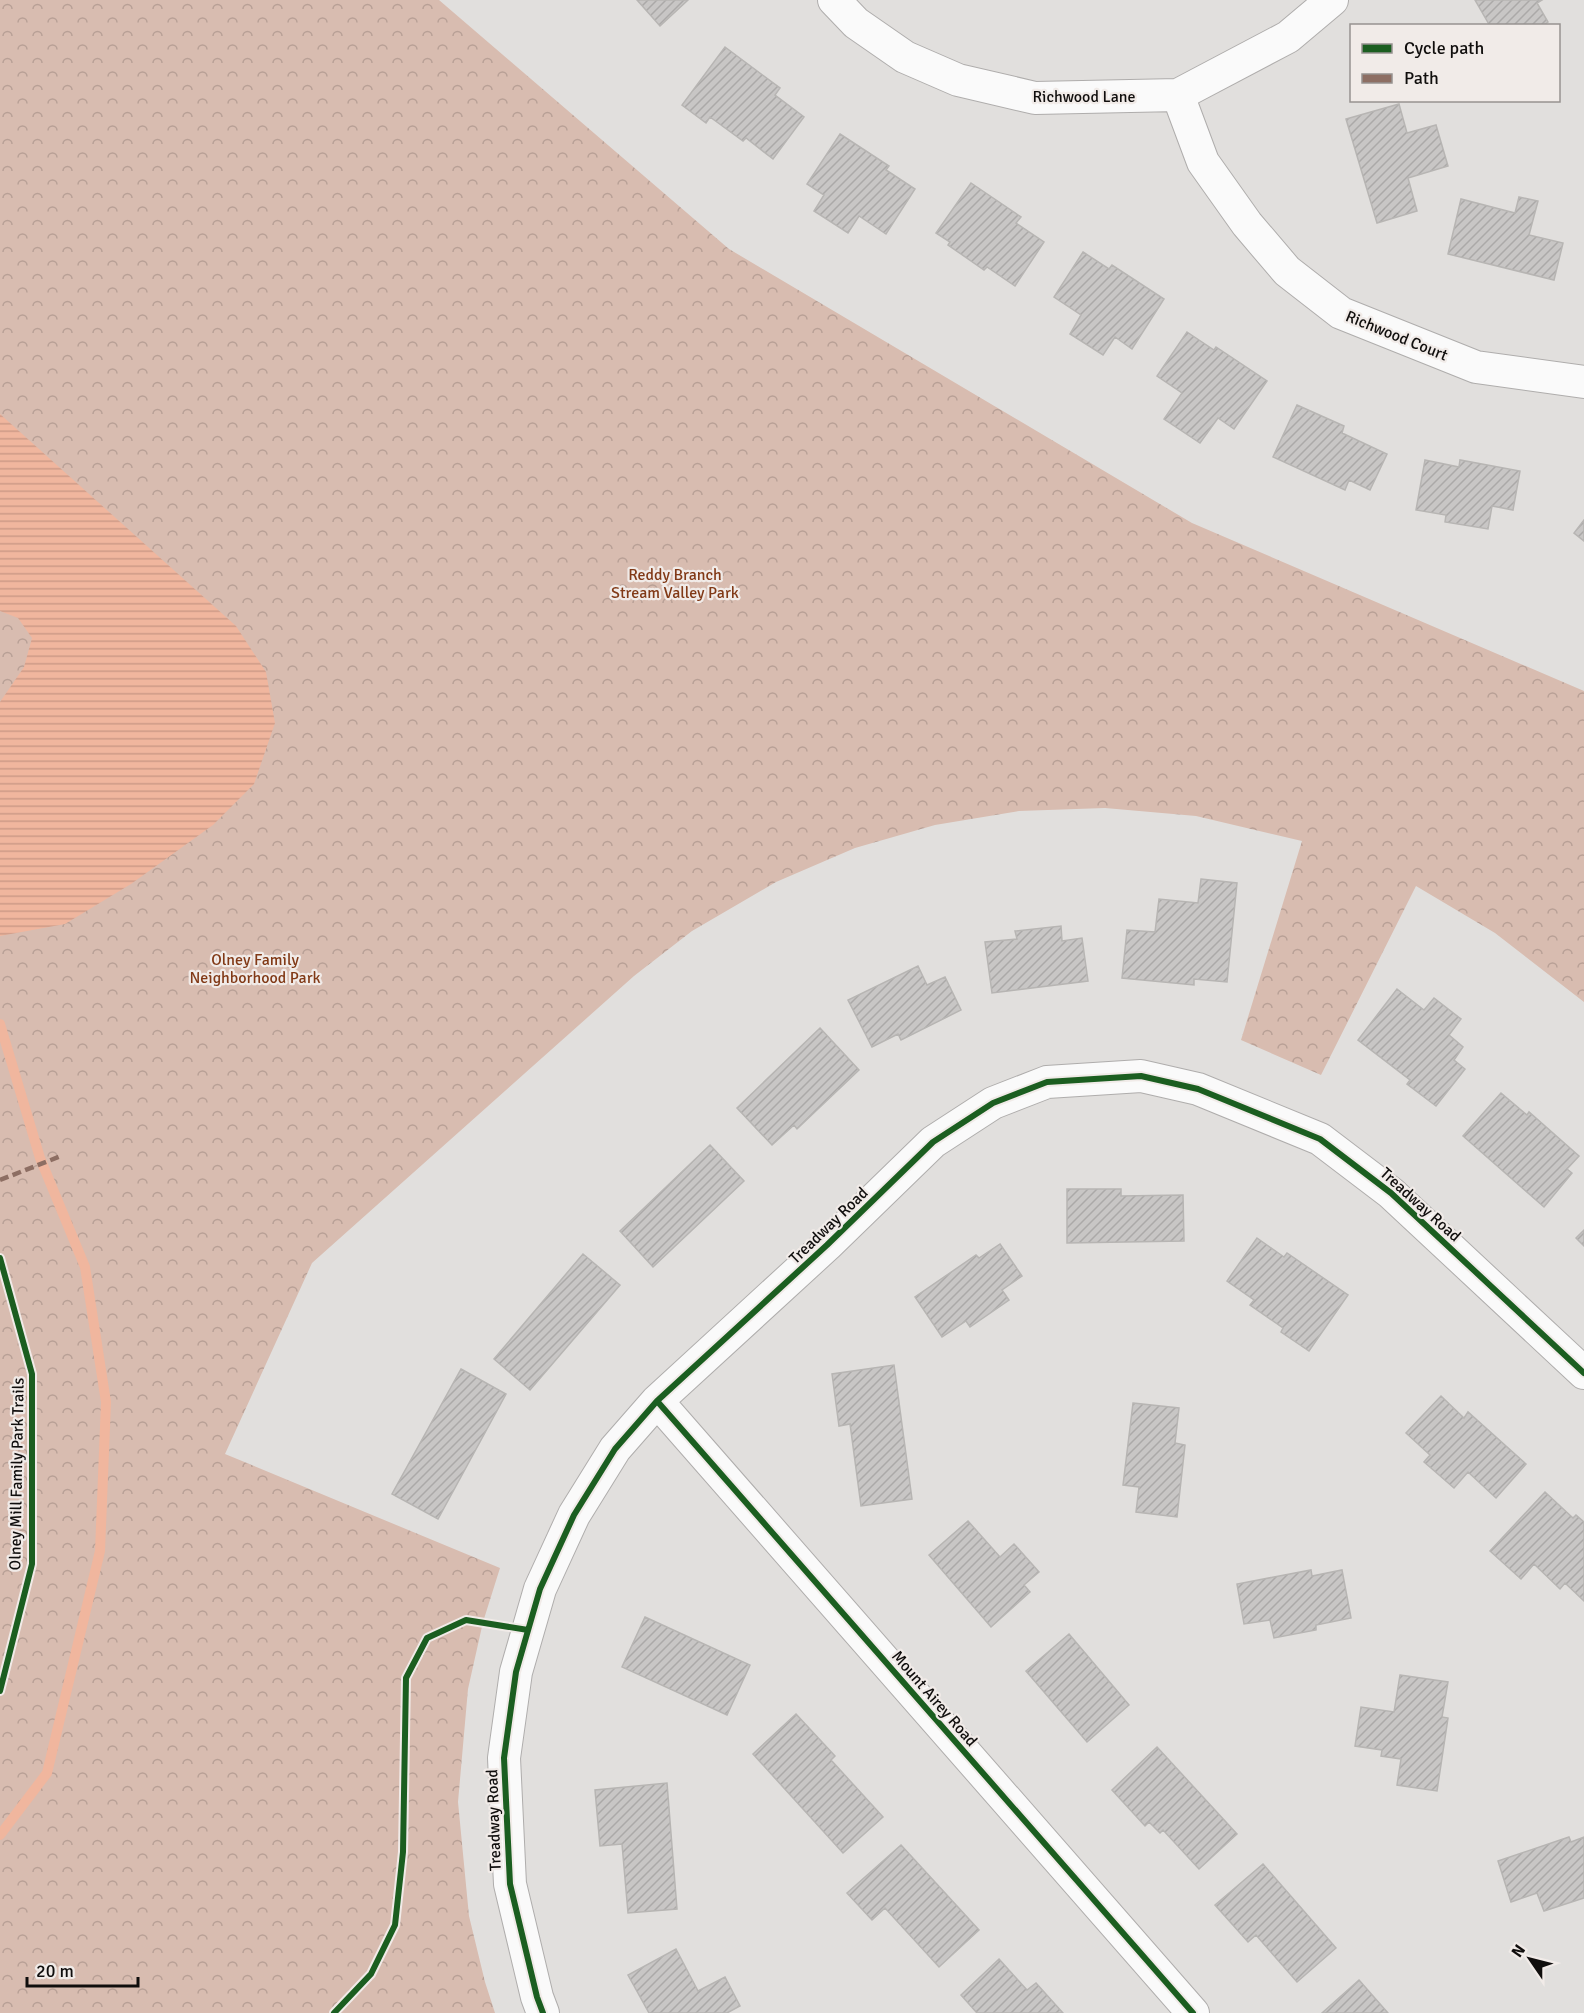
<svg xmlns="http://www.w3.org/2000/svg" width="1584" height="2013" font-family="Signika,sans-serif">
  <style>
    .park { fill: url(#park-crowns) }
    .water { fill: url(#water-rules) }
    .lines { fill: none; stroke-linecap: round; stroke-linejoin: round }
    .stream { stroke: #f0b69e; stroke-width: 10 }
    .building { fill: url(#building-hatch); stroke: #b7b5b3; stroke-width: 1.5 }
    .street-casing { stroke: #afadac; stroke-width: 34 }
    .street { stroke: #fafafa; stroke-width: 32 }
    .quiet { stroke: #8d6e63; stroke-width: 4.5; stroke-dasharray: 9 4.5; stroke-linecap: butt }
    .cycleway-casing { stroke: #f1ebe8; stroke-width: 10 }
    .cycleway { stroke: #1b5e20; stroke-width: 6 }
    .labels { text-anchor: middle; stroke-width: 4.5; stroke-linejoin: round; paint-order: stroke }
    .street-label { font-size: 16px; fill: #100e0d; stroke: #f1ebe8 }
    .park-label { font-size: 16px; fill: #813916; stroke: #f1ebe8 }
  </style>
  <defs>
    <pattern id="park-crowns" width="20" height="18" patternUnits="userSpaceOnUse" patternTransform="scale(1.5)"><rect width="20" height="18" fill="#d8bcb0"/><path d="M2 6a3 3 0 1 1 6 0M12 15a3 3 0 1 1 6 0" fill="none" stroke="#b8a096"/></pattern>
    <pattern id="water-rules" width="6" height="5" patternUnits="userSpaceOnUse" patternTransform="scale(1.5)"><rect width="6" height="5" fill="#f0b69e"/><path d="M0 2.5h6" fill="none" stroke="#cd9b87"/></pattern>
    <pattern id="building-hatch" width="6" height="6" patternUnits="userSpaceOnUse" patternTransform="scale(1.5)"><rect width="6" height="6" fill="#c8c6c5"/><path d="M-1 1l2-2M0 6l6-6M5 7l2-2" fill="none" stroke="#aba9a8"/></pattern>
  </defs>
  <rect width="100%" height="100%" fill="#e1dfdd"/>
  <path class="park" d="M0,0H439L729,249L1192,523L1584,691V1002L1495,933L1416,886L1321,1075L1241,1040L1302,841L1196,816L1105,808L1019,811L935,825L855,848L776,882L692,931L634,976L312,1263L225,1454L500,1568L483,1622L468,1689L458,1802L469,1916L485,1982L495,2013H0Z"/>
  <path class="water" d="M0,414L236,626L266,672L275,723L254,784L213,825L131,884L65,924L0,936V702L24,667L32,638L18,618L0,611Z"/>
  <g class="lines">
    <path class="stream" d="M0,1024L40,1158L85,1267L106,1402L100,1551L47,1773L0,1835"/>
  </g>
  <path class="building" d="M637,0H688L660,26Z
    M1475,0H1542L1537,3L1548,22L1542,26H1490Z
    M725,47L780,88L775,95L804,117L773,159L746,138L743,141L710,117L706,123L682,105Z
    M1399,104L1407,133L1436,125L1448,166L1408,178L1417,211L1377,223L1346,119Z
    M840,134L889,166L886,170L915,189L886,234L859,216L848,233L814,211L824,195L807,184Z
    M971,183L1021,217L1016,223L1044,242L1015,286L987,267L984,270L948,245L950,242L936,233Z
    M1519,197L1538,201L1529,235L1563,243L1554,280L1448,254L1461,199L1515,213Z
    M1083,252L1109,269L1112,265L1164,299L1132,349L1115,337L1103,355L1070,334L1081,315L1054,297Z
    M1187,332L1214,350L1216,347L1267,381L1234,429L1218,418L1200,443L1164,419L1182,393L1157,376Z
    M1297,405L1344,426L1342,433L1387,454L1370,490L1349,480L1345,490L1273,457Z
    M1425,460L1459,467L1460,460L1520,471L1513,510L1492,506L1488,529L1445,522L1446,515L1416,510Z
    M1584,520V541L1574,533Z
    M1201,879L1237,883L1227,982L1194,979V985L1122,978L1127,930L1155,932L1159,899L1198,903Z
    M1061,926L1062,941L1082,938L1088,981L992,993L985,942L1017,939L1015,931Z
    M918,966L927,985L945,977L961,1010L901,1040L898,1034L872,1047L848,1000Z
    M1397,989L1424,1010L1434,998L1461,1019L1449,1035L1463,1047L1454,1060L1465,1069L1436,1106L1407,1084L1410,1080L1358,1040Z
    M820,1028L859,1070L797,1129L794,1125L772,1145L737,1108Z
    M1501,1093L1527,1115L1529,1112L1579,1156L1567,1169L1572,1173L1544,1207L1463,1136Z
    M710,1145L744,1181L653,1267L620,1231Z
    M1067,1189H1121V1196L1183,1195L1184,1241L1067,1243Z
    M1584,1230V1246L1576,1238Z
    M1257,1238L1284,1257L1287,1253L1348,1295L1309,1351L1281,1332L1283,1328L1250,1305L1254,1300L1227,1281Z
    M1000,1244L1022,1276L1002,1290L1009,1300L970,1327L966,1321L942,1337L915,1297L976,1255L979,1258Z
    M583,1254L620,1285L530,1390L494,1359Z
    M894,1365L912,1499L861,1506L850,1424L839,1426L832,1374Z
    M461,1369L506,1394L438,1519L392,1494Z
    M1441,1396L1464,1418L1468,1412L1526,1464L1496,1498L1468,1472L1454,1488L1424,1462L1430,1455L1406,1433Z
    M1133,1403L1179,1408L1175,1443L1185,1445L1177,1517L1136,1512L1139,1487L1123,1485Z
    M1545,1492L1573,1518L1576,1515L1584,1522V1601L1565,1583L1560,1589L1534,1564L1521,1579L1490,1551Z
    M968,1521L1000,1557L1014,1544L1039,1572L1024,1585L1030,1592L991,1627L929,1555Z
    M1311,1570L1312,1576L1342,1570L1351,1618L1316,1625V1630L1274,1638L1270,1620L1244,1624L1237,1584Z
    M645,1617L750,1665L727,1715L622,1667Z
    M1069,1634L1129,1705L1087,1742L1026,1671Z
    M1400,1675L1448,1682L1442,1717L1448,1718L1437,1791L1397,1785L1401,1759L1381,1756L1382,1750L1355,1746L1361,1707L1394,1712Z
    M796,1714L835,1756L831,1760L883,1817L843,1853L753,1754Z
    M1157,1747L1237,1834L1199,1869L1163,1830L1160,1833L1149,1822L1145,1826L1112,1790Z
    M667,1783L677,1909L628,1913L622,1844L600,1846L595,1790Z
    M1569,1837L1571,1842L1584,1837V1898L1544,1911L1537,1893L1511,1902L1498,1861Z
    M901,1845L979,1930L939,1967L885,1908L872,1920L847,1893Z
    M1263,1864L1336,1948L1297,1982L1256,1935L1248,1942L1215,1905Z
    M676,1949L698,1991L725,1977L740,2006L727,2013H649L628,1975Z
    M999,1959L1027,1990L1036,1983L1063,2013H977L961,1995Z
    M1359,1980L1388,2013H1322Z"/>
  <g class="lines">
    <g class="street-casing">
      <path id="street" d="M834,0L856,23L905,57L958,80L1035,98L1178,95L1288,37L1332,0
        M1178,95L1203,162L1247,224L1287,271L1341,313L1476,367L1584,382
        M657,1401L1193,2013
        M543,2013L537,1997L510,1884L504,1758L516,1672L540,1589L574,1515L615,1449L657,1401L827,1245L933,1142L993,1103L1047,1082L1141,1076L1198,1089L1320,1139L1391,1193L1584,1373"/>
    </g>
    <use href="#street" class="street"/>
    <path class="quiet" d="M0,1180L61,1156"/>
    <g class="cycleway-casing">
      <path id="cycleway" d="M0,1258L32,1374V1564L0,1691
        M657,1401L1193,2013
        M334,2013L371,1974L395,1925L403,1852L406,1678L427,1638L466,1620L528,1630
        M543,2013L537,1997L510,1884L504,1758L516,1672L540,1589L574,1515L615,1449L657,1401L827,1245L933,1142L993,1103L1047,1082L1141,1076L1198,1089L1320,1139L1391,1193L1584,1373"/>
    </g>
    <use href="#cycleway" class="cycleway"/>
  </g>
  <g class="labels">
    <g class="street-label">
      <text x="1084" y="102">Richwood Lane</text>
      <text transform="translate(1397 335) rotate(22)" y="6">Richwood Court</text>
      <text transform="translate(1421 1204) rotate(42)" y="6">Treadway Road</text>
      <text transform="translate(828 1225) rotate(-44)" y="6">Treadway Road</text>
      <text transform="translate(16 1474) rotate(-89)" y="6">Olney Mill Family Park Trails</text>
      <text transform="translate(935 1698) rotate(49)" y="6">Mount Airey Road</text>
      <text transform="translate(493 1820) rotate(-92)" y="6">Treadway Road</text>
    </g>
    <g class="park-label">
      <text x="675" y="580">Reddy Branch<tspan x="675" dy="18">Stream Valley Park</tspan></text>
      <text x="255" y="965">Olney Family<tspan x="255" dy="18">Neighborhood Park</tspan></text>
    </g>
  </g>
  <rect x="1350" y="24" width="210" height="78" fill="#f1ebe8" stroke="#979390" stroke-width="1.5"/>
  <rect x="1362" y="44" width="30" height="9" fill="#1b5e20" stroke="#979390" stroke-width="1.5"/>
  <text x="1404" y="54" font-size="18" fill="#100e0d">Cycle path</text>
  <rect x="1362" y="74" width="30" height="9" fill="#8d6e63" stroke="#979390" stroke-width="1.5"/>
  <text x="1404" y="84" font-size="18" fill="#100e0d">Path</text>
  <g transform="translate(1530 1959) rotate(305)" stroke="#f1ebe8" stroke-width="4.5" paint-order="stroke">
  <path d="M0-4.5L10 22L0 15L-10 22Z" fill="#100e0d"/>
  <text y="-9" font-size="16" font-weight="bold" text-anchor="middle" fill="#100e0d">N</text>
  </g>
  <path d="M27 1977v9h111v-9" fill="none" stroke="#100e0d" stroke-width="3"/>
  <text x="36" y="1977" font-size="18" fill="#100e0d" stroke="#f1ebe8" stroke-width="4.5" paint-order="stroke">20 m</text>
</svg>
